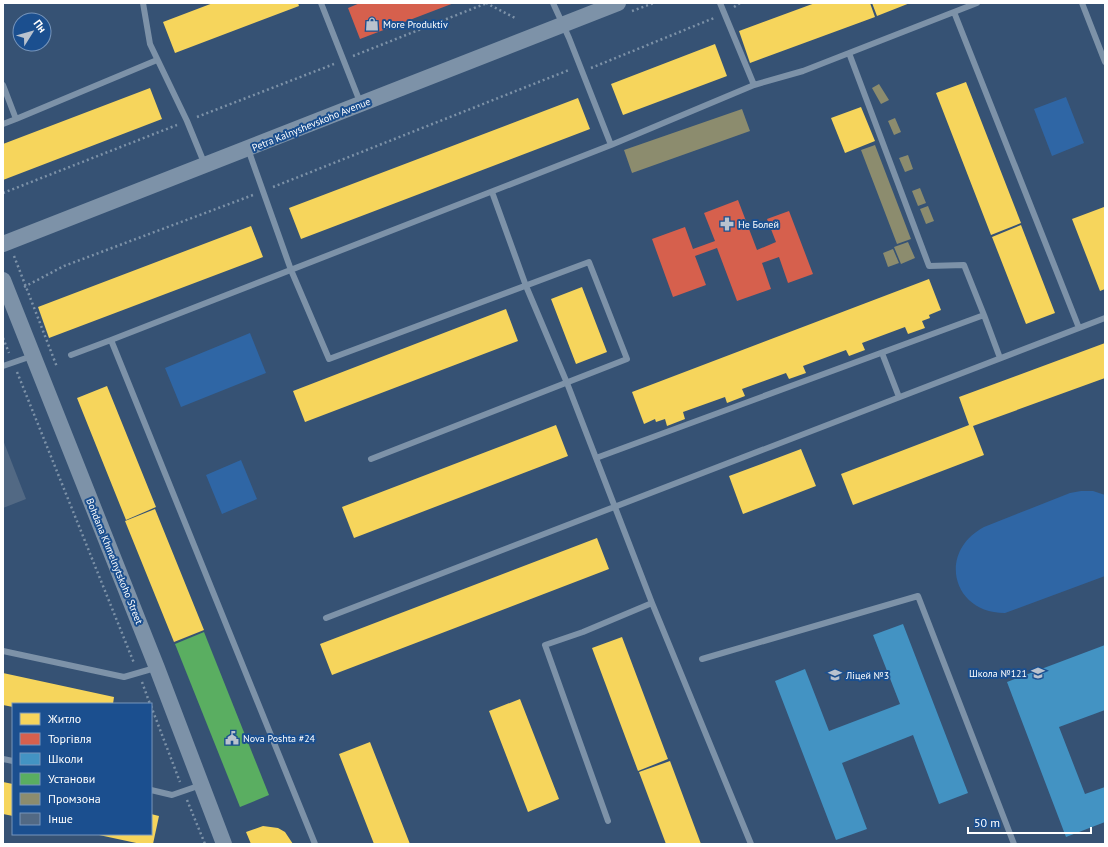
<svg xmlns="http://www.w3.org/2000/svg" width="1108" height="847" font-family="'PT Sans',sans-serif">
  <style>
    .green { fill: #2f66a5 }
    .homes { fill: #f6d55c }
    .shops { fill: #d6604d }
    .schools { fill: #4393c3 }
    .public { fill: #5aae61 }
    .industry { fill: #8c8c6e }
    .building { fill: #526984 }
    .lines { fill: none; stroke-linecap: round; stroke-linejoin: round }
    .path { stroke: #7d92a8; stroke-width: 2.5; stroke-dasharray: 2 3; stroke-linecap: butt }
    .service { stroke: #7d92a8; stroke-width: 6 }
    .tertiary { stroke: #7d92a8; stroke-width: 16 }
    .labels { text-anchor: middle; stroke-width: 4; stroke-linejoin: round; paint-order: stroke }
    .poi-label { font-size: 10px; fill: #fff; stroke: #1b4f8f; text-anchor: start }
    .street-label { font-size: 10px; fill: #fff; stroke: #1b4f8f }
  </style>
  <rect width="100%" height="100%" fill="#365274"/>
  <path class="green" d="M1066,97L1084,143L1052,156L1034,109Z
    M250,333L266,373L181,407L165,368Z
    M241,460L257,499L222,514L206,475Z
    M1081,491H1093L1105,495V576L1005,613C952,613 937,552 984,527L1070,493Z"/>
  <path class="homes" d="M213,3H298L299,6L175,53L163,22Z
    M815,3H870L875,17L750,63L739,31Z
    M872,3H910L877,16Z
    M715,44L727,76L623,115L611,84Z
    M966,82L1021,223L991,235L936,93Z
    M150,88L162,119L3,180V144Z
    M578,98L590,129L301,239L289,208Z
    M861,107L875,141L845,153L831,118Z
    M1104,207L1105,289L1100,291L1072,219Z
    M1021,225L1055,313L1026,324L992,237Z
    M251,226L263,257L49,338L38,307Z
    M929,279L941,310L929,315L930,318L922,321L925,328L908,334L905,327L862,343L865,350L849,356L846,350L803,366L806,373L789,379L786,373L742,389L745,396L727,403L725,397L683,412L685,419L667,426L665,419L656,422L655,419L644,424L632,392Z
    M582,287L607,352L576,364L551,299Z
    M506,309L518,341L305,422L293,391Z
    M1105,343V378L973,426L984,455L853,505L841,474L969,425L959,397Z
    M107,386L156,507L126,520L77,398Z
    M556,425L568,456L354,538L342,507Z
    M801,449L816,486L743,514L729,476Z
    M155,509L204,630L174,642L125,521Z
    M597,538L609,569L332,675L320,644Z
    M622,637L668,759L638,771L592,648Z
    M3,673L114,697L113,704H13V707L3,705Z
    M520,699L559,799L528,812L489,711Z
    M370,742L410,844H374L339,754Z
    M670,761L701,844H666L639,772Z
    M3,782L13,784V816L3,814Z
    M151,814L159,816L153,844H141L99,835L151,834Z
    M263,826L278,828L285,832L293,844H251L246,832Z"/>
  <path class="shops" d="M360,3H454L360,39L348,8Z
    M738,200L757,250L776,242L767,219L789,211L813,274L788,283L779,257L762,263L771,289L737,301L717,248L695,256L706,285L673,297L652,239L685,227L693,249L715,241L704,213Z"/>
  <path class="schools" d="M903,624L968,793L939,804L913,735L842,763L867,829L836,840L775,681L805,669L829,731L900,704L873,635Z
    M1105,645V710L1059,727L1085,794L1105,787V822L1066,837L1007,682Z"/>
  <path class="public" d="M204,632L269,795L240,807L175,644Z"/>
  <path class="industry" d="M879,84L889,100L881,104L872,88Z
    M742,109L750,131L632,173L624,150Z
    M895,118L901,132L894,135L888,121Z
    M875,145L911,239L897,244L861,150Z
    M908,155L913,169L905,172L899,158Z
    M920,188L926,203L918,206L912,191Z
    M928,206L934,221L926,224L920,209Z
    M908,242L915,258L901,264L894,247Z
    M893,249L899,263L888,267L883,253Z"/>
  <path class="building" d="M3,440L26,499L3,508Z"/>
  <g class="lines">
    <path class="path" d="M486,3L517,19
      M734,7L740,3
      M632,11L654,3
      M353,56L487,3
      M591,68L714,18
      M197,117L334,64
      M273,187L569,70
      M3,193L177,125
      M14,256L57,367
      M24,287L64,266L253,195
      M3,338L9,353
      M17,372L134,663
      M142,682L150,704
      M151,706L180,782
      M187,800L205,844"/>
    <path class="service" d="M143,3L150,44L187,121L205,165
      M321,3L360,102
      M553,3L569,38L611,145
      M720,3L754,85
      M1082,3L1105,62
      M954,12L1079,328
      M3,85L16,119L157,60
      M3,124L16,119
      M248,149L291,270L329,359L589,262L627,359L371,459
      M492,192L526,286L567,383L652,603L751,844
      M984,315L1000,358
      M111,340L611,145L754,85L803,71L977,3
      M882,353L899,397
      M71,355L111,340L315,844
      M3,366L32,356
      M596,458L984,315L964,265L929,266L849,53
      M326,618L1105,318
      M3,651L124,677L155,668
      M702,659L918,596L1014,844
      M3,759L13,761
      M151,790L172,795L201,785
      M608,821L545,645L583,632L652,603"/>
    <path class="tertiary" d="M3,244L618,3
      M3,280L157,668L224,844"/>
  </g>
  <defs>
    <g id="shop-bare" transform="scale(1.08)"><path d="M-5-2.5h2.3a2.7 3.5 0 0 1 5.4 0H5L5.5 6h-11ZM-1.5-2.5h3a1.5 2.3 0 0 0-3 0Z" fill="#b9c2ce" stroke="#1b4f8f" stroke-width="2.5" paint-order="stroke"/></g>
    <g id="pharmacy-bare" transform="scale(1.08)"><path d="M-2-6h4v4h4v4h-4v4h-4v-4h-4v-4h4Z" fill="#b9c2ce" stroke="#1b4f8f" stroke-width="2.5" paint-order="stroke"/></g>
    <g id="school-bare" transform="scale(1.08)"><path d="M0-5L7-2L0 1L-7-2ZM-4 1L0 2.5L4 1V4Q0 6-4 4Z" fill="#b9c2ce" stroke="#1b4f8f" stroke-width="2.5" paint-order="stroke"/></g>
    <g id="civic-bare" transform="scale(1.08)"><path d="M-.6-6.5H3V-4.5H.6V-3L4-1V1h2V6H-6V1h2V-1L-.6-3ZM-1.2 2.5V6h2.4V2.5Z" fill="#b9c2ce" stroke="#1b4f8f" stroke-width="2.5" paint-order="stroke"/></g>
  </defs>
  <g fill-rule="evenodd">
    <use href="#shop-bare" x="372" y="24"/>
    <use href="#pharmacy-bare" x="727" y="224"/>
    <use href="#school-bare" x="1038" y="673"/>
    <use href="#school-bare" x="835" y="675"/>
    <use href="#civic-bare" x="232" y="738"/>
  </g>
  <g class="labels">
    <g class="poi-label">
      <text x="383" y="28">More Produktiv</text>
      <text x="738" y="228">Не Болей</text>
      <text x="1027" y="677" text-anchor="end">Школа №121</text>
      <text x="846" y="679">Ліцей №3</text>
      <text x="243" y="742">Nova Poshta #24</text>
    </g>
    <g class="street-label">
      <text transform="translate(311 124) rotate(-22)" y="4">Petra Kalnyshevskoho Avenue</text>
      <text transform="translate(115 561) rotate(68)" y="4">Bohdana Khmelnytskoho Street</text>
    </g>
  </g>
  <rect width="1108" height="847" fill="none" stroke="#ffffff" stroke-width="8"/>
  <rect x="12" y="703" width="140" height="132" fill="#1b4f8f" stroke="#7695bc"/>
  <rect x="20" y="713" width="20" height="12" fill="#f6d55c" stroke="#7695bc"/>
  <text x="48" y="723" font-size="12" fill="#ffffff">Житло</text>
  <rect x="20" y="733" width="20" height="12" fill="#d6604d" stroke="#7695bc"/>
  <text x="48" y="743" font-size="12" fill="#ffffff">Торгівля</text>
  <rect x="20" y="753" width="20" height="12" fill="#4393c3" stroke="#7695bc"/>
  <text x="48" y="763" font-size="12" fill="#ffffff">Школи</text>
  <rect x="20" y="773" width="20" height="12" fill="#5aae61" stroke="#7695bc"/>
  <text x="48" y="783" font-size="12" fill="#ffffff">Установи</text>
  <rect x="20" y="793" width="20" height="12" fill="#8c8c6e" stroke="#7695bc"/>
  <text x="48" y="803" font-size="12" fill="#ffffff">Промзона</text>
  <rect x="20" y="813" width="20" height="12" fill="#526984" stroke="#7695bc"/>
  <text x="48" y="823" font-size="12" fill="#ffffff">Інше</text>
  <g transform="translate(32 32) rotate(53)"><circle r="19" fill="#1b4f8f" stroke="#7695bc"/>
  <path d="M0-3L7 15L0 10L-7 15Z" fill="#b9c2ce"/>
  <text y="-6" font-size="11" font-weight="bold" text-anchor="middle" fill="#ffffff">Пн</text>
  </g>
  <path d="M968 827v6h123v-6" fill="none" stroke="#ffffff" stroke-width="2"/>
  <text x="974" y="827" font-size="12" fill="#ffffff" stroke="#1b4f8f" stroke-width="3" paint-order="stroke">50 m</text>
</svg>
